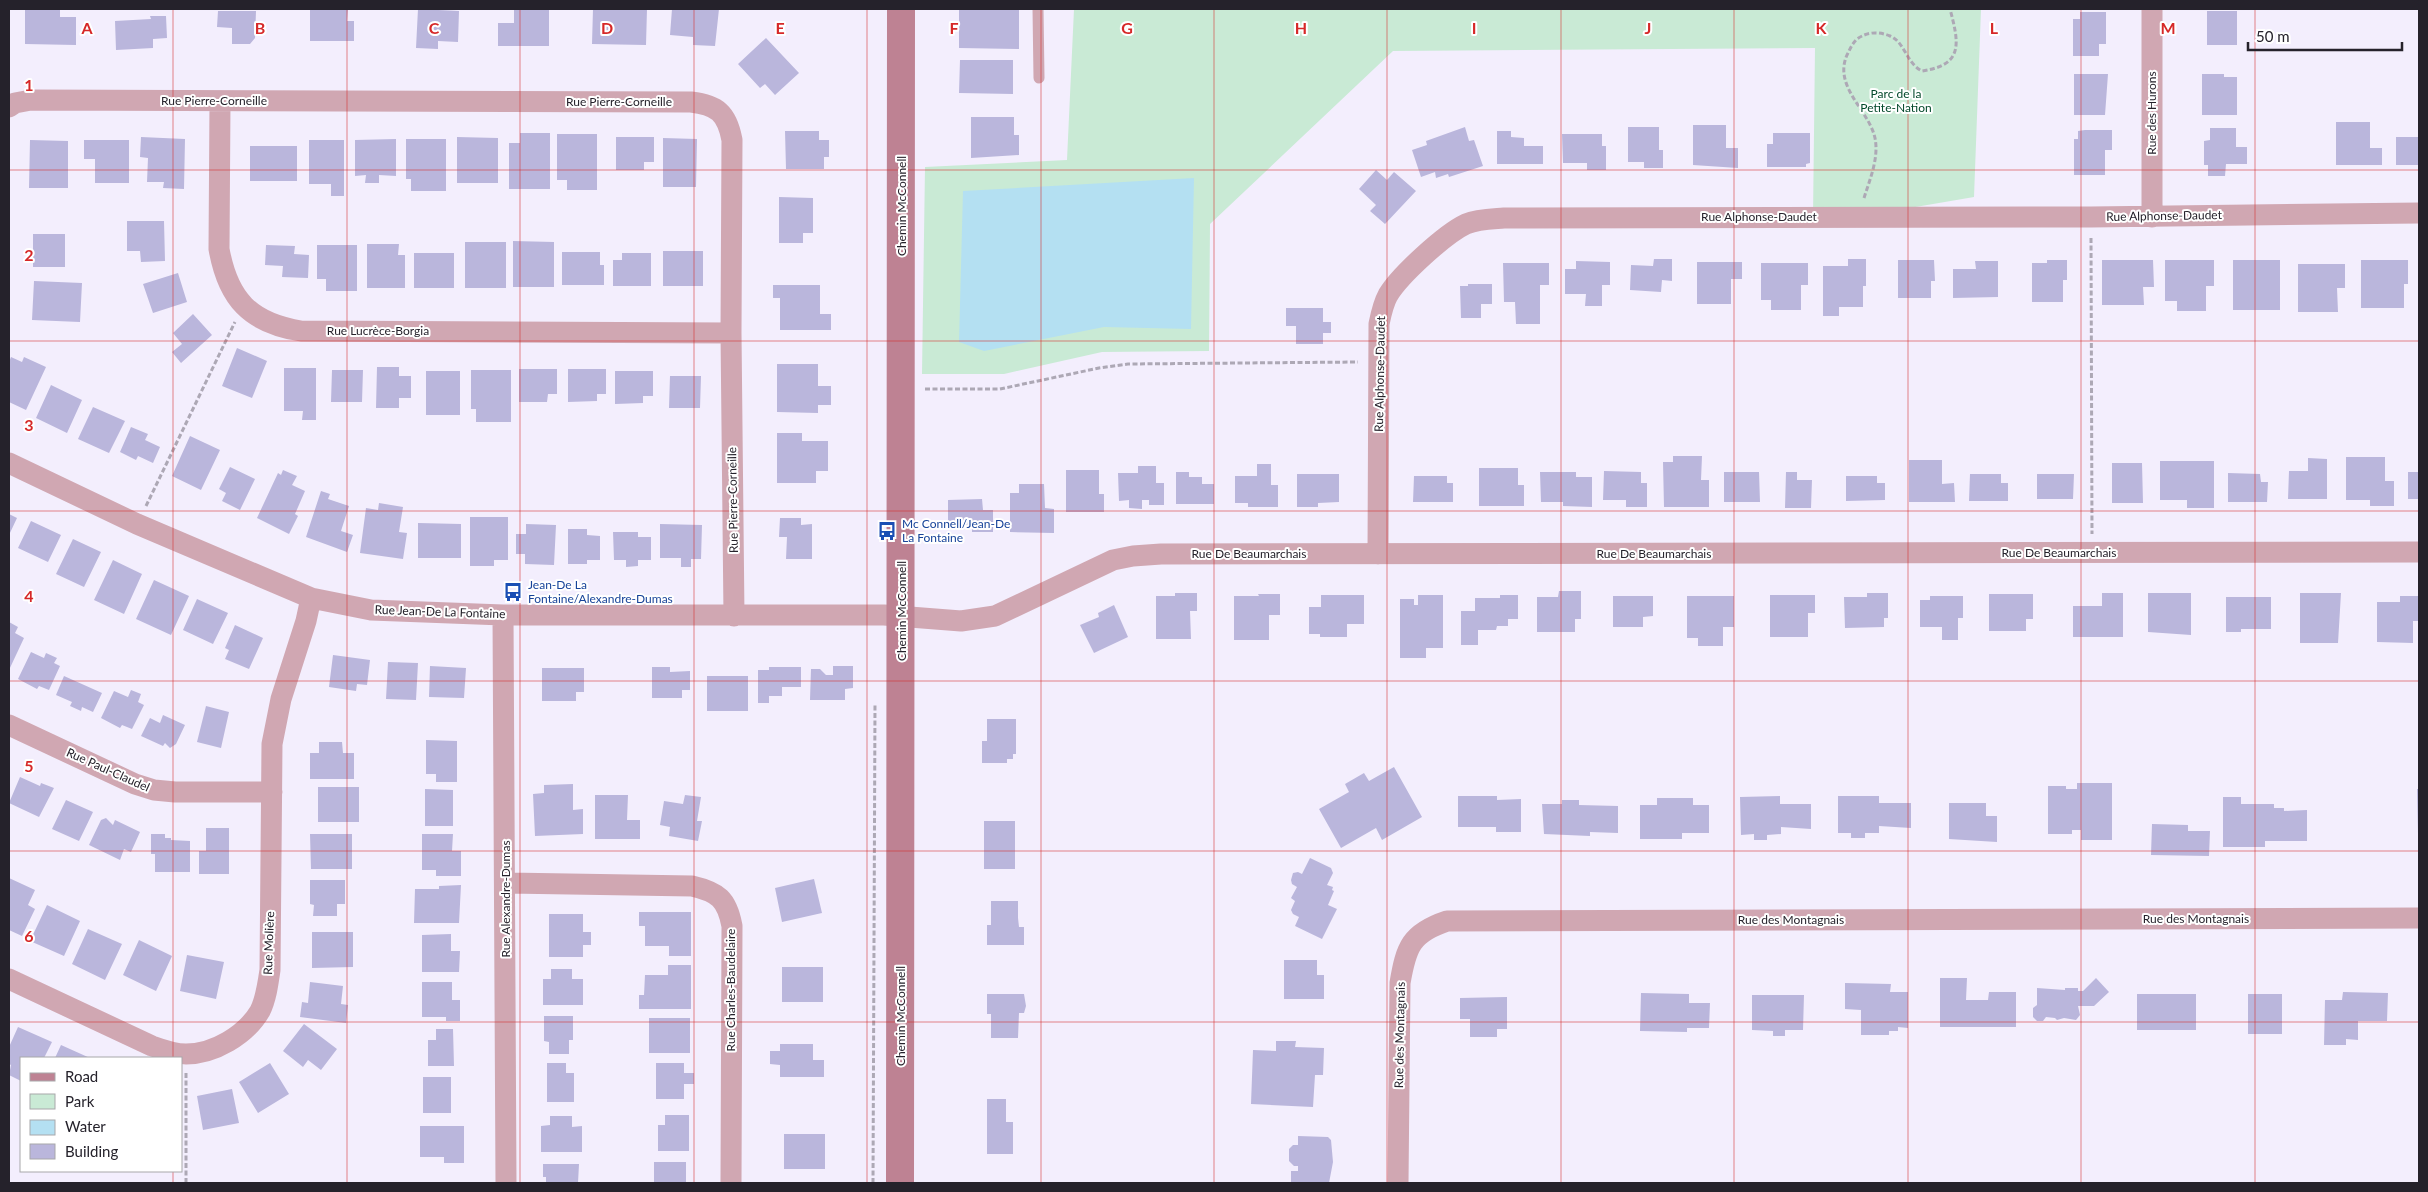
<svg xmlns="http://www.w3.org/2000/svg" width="2428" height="1192" font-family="Lato,sans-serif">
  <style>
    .green { fill: #c9ead5 }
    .water { fill: #b4e0f2 }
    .building { fill: #bab6dc }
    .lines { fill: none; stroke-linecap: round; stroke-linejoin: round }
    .path { stroke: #ada8b5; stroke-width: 3; stroke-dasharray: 5 2.5; stroke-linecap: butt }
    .lane { stroke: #d0a7b2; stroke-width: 11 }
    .street { stroke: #d0a7b2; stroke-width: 21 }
    .secondary { stroke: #be8293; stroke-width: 28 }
    .grid { fill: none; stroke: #d62828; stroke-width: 1; stroke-opacity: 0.55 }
    .labels { text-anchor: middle; stroke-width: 4; stroke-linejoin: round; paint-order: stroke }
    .park-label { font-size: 12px; fill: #03492b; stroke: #fff }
    .street-label { font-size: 12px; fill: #25222b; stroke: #fff }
    .transit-label { font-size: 12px; fill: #164399; stroke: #fff; text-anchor: start }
    .grid-label { font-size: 16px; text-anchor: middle; font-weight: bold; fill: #d62828; stroke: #fff; stroke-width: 4; stroke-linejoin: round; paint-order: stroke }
  </style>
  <rect width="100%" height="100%" fill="#f3eefd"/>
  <path class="green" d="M1074,9H1981L1974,197L1857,217H1813L1815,48L1393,51L1210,224L1209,351L1102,352L1004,374H922L925,167L1067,160Z"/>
  <path class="water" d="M1194,178L1191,329L1104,327L984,351L959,342L963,191Z"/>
  <path class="building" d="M25,9H60V17H76V45L25,44Z
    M310,9H348L347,21H354V41H310Z
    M418,9L459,11L458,42L438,41V49L416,48Z
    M514,9H549V46H498V23H514Z
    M593,9H647L646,45L592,44Z
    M672,9H719L715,46L693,45V37L670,35Z
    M959,9H1019V49L959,48Z
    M218,11H256L255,38L250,44H232V28L217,27Z
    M2207,11H2237V45H2207Z
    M2080,12H2106V44H2099V56H2073V19H2080Z
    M150,16H166L167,38L153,39V48L116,50L115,21L151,19Z
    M766,38L799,73L775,95L765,84L760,88L738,64Z
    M960,60H1013V94L959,93Z
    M2074,74H2108L2105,115H2074Z
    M2202,74H2224V77H2237V115H2202Z
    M971,117H1014V135H1019V155L971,158Z
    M2336,122H2370V148H2382V165H2336Z
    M1693,125H1726V148H1738V168L1693,165Z
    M1465,127L1469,141L1474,140L1483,166L1449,177L1448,174L1436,178L1435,172L1421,177L1412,150L1427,145L1426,141Z
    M1628,127H1659V150H1663V168H1644V162H1628Z
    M2210,128H2236V147H2247V164H2226L2225,176H2208V165H2204V141L2210,140Z
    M2085,130H2112V150H2105V175H2074V139H2078V131Z
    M785,131H819V140H829V157H824V169H786Z
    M1497,131H1511V137L1524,138V146H1543V164H1497Z
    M520,133H550V189H509V143H520Z
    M1773,133H1810V163L1806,164V167H1767V144H1773Z
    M557,134H597V190H567V180H557Z
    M1562,134H1602V146H1606V170H1587V163H1563Z
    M141,137L185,139L184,189L163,188L164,182H147L148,158L140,157Z
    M457,137L498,138V183H457Z
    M616,137H654V162H644V170H616Z
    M2396,137H2419V165H2396Z
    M663,138L697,139L696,187H663Z
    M396,139V176L379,175V183H365L366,175L355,176V140Z
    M406,139H446V191H411V179H406Z
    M30,140L68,141V188H29Z
    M84,140H129V183H95V159H84Z
    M309,140H344V196H331V184H309Z
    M250,146H297V181H250Z
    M1376,170L1387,180L1394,172L1416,191L1385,224L1370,211L1376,205L1359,189Z
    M779,197L813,198V233H803V243H779Z
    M127,221H164L165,261L141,262L140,251H127Z
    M33,234H65V267H33Z
    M513,241L554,242V287H513Z
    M465,242H506V288H465Z
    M367,244H399L398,255H405V288H367Z
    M266,245L295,246L294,254L309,255L308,278L282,277L283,266L265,265Z
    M317,245H357V291H326V279H317Z
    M663,251H703V286H663Z
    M562,252H600V265H604V285H562Z
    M414,253H454V288H414Z
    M622,253H651V286H613V260H622Z
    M1654,259H1672V281L1662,280L1661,292L1630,290L1631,265L1653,266Z
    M1848,259H1866V286H1863V307H1839V316H1823V266H1848Z
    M1898,260H1934L1935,281H1931V298H1898Z
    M2047,260H2067V280H2063V302H2032V263H2047Z
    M2102,260H2153L2154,287H2143L2144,305H2102Z
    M2165,260H2214V286H2206V311H2177V301H2165Z
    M2233,260H2280V310H2233Z
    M2361,260H2408V284H2404V308H2361Z
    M1576,261L1610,262V285H1602V306H1585L1586,294H1565V269H1576Z
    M1975,261H1998V297L1953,298V269H1976Z
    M1697,262H1742V279H1731V304H1697Z
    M1503,263H1549V285H1540V324H1516L1515,302H1504Z
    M1761,263H1808V285H1801V310H1771V300H1761Z
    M2298,264H2345V288H2337L2338,312H2298Z
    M178,273L187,302L153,313L143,284Z
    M34,281L82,283L80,322L32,320Z
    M1468,284H1492V304H1481V318H1461L1460,286H1468Z
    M773,285H820V314H831V330H780V298H773Z
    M1286,308H1323V322H1331V333H1323V344H1296V326H1286Z
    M193,314L212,335L181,363L172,352L182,344L173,333Z
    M237,348L267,361L252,398L222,386Z
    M11,357L22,362L24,357L46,367L26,410L9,402V362Z
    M777,364H818V386H831V405H818V413L777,412Z
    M377,367H399V376H411V398H399V408H376Z
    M284,368H316V420H302L303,411H284Z
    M519,369H557V394H548L547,402H519Z
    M568,369H606V394H597V401L568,402Z
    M332,370H363L362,402H331Z
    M471,370H511V422H476V409H471Z
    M426,371H460V415H426Z
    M615,371H653V396H643V403L615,404Z
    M670,376H701L700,408H669Z
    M51,385L82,400L67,433L36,418Z
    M93,407L125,421L109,453L78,439Z
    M131,427L148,434L145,440L160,447L153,463L138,456L136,460L120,452Z
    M777,433H802V441H828V471H816V483H777Z
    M190,436L220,450L201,490L172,476Z
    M1673,456H1702L1701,480H1709V507H1664L1663,462H1673Z
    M2346,457H2385V481H2394V506H2370V500H2346Z
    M2308,458L2327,459V499H2288L2289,471H2308Z
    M1909,460H1942V484L1954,483L1955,502H1909Z
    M2160,461H2214V508H2187V500H2160Z
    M2112,463H2142L2143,503H2112Z
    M1257,464H1271V485H1278V507H1248V503H1235V476H1257Z
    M1138,466H1156V483H1164V505H1149V500H1142V509L1129,508V500L1119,501L1118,473H1138Z
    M230,467L255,479L240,510L222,501L226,493L219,489Z
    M1479,468H1518V485H1524V506H1479Z
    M283,470L297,476L292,485L305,491L295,514L298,516L289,534L257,518L278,473L281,475Z
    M1066,470H1099V494H1104V512H1066Z
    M1604,471L1641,472V483H1647V507H1626V500H1603Z
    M1176,472H1189V477H1202V484H1214V504H1176Z
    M1540,472H1576V477H1592V507L1563,506V502H1541Z
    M1724,472H1759L1760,502H1724Z
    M1786,472H1797V480H1812L1811,508H1785Z
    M2408,472H2419V499H2408Z
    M2228,473L2260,474L2261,482H2268L2267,502H2228Z
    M1297,474H1339V502L1318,503V507H1297Z
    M1970,474H2001V483H2008V501H1969Z
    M2037,474H2074L2073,499H2037Z
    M1414,476H1447V483H1453V502H1413Z
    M1846,476H1877V483H1885V500L1846,501Z
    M1019,484H1044L1045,508L1054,509V533L1010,532V493H1019Z
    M321,491L330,494L328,499L349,506L341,531L353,535L347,552L306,537Z
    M982,499L983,510H993V532H972V528L948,529V500Z
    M379,503L403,507L399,532L407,533L403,559L360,553L366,508L378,510Z
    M9,514L17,518L9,535Z
    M470,517H508V560H494V566H470Z
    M780,518H801V525L812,524V559H786L787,537H779Z
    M31,521L61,535L48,562L18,548Z
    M418,523L461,524V558H418Z
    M526,524L556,525L554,565L525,564V554H516V534H526Z
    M660,524L702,525L701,559H691V567H681V558H660Z
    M568,529H587V535L600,536V560H587V564H568Z
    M613,532H638V537H651V560H638V566L626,567V560H614Z
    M73,539L101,552L84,587L56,574Z
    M113,560L142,574L124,614L94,600Z
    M154,580L189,596L171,635L136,619Z
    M1559,591H1581V619H1575V632H1537V597H1558Z
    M1175,593H1197V611H1190L1191,639H1156V596H1175Z
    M1867,593H1888V618H1884V627L1845,628L1844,597H1867Z
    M2102,593H2123V637H2073V606H2102Z
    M2148,593H2191V635L2148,632Z
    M2300,593H2341L2338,643H2300Z
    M1258,594H1280V615H1269V640H1234V596H1259Z
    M1989,594H2033V619H2026V631H1989Z
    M1321,595H1364V624H1347V637H1320V634H1309V607H1321Z
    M1418,595H1443V648H1426V658H1400V599H1414V605H1418Z
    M1500,595H1518V619H1508V626H1497L1496,630H1478V645H1461V611H1475V598H1500Z
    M1770,595H1815V613H1808V637H1770Z
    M1613,596H1653V616L1643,617V627H1613Z
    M1687,596H1734V627H1723V646H1698V638H1687Z
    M1930,596H1963V618H1958V640H1942V627H1920V600H1930Z
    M2400,596H2419V621H2413V643L2377,642V602H2400Z
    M2226,597H2271V629H2241V632H2226Z
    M197,599L228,613L213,644L183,630Z
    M1114,605L1128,637L1094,653L1080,625L1099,617L1098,613Z
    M9,622L18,627L15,633L24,638L9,670Z
    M235,625L263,638L249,669L225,659L229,650L225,648Z
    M31,652L44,658L46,653L57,658L54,663L60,666L49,690L39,686L37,689L18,679Z
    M333,655L370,660L367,685L357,684L356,691L329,687Z
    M388,662L418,663L416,700L386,699Z
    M430,666L466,668L464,698L429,697Z
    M833,666H853V688L845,689V700H810L811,669H820L826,675H833Z
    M652,667H670V672L690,671V690H682V698H652Z
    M769,667H801V687H782V696H769V703H758V670H769Z
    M542,668H584V692H576V701H542Z
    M64,676L102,693L93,712L82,707L81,711L70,706L72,702L56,695Z
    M707,676H748V711H707Z
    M131,690L141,694L138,702L144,705L132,729L122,725L120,728L101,718L114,691L128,697Z
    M206,706L229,712L221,748L197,742Z
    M163,715L185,725L176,744L170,748L165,743L163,746L141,736L150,718L160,723Z
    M987,719H1016V754H1013V759H1007V763H982V741H987Z
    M426,740L457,741V782H436V774H426Z
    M319,742H342L343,753H354V779H310V753H319Z
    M1394,767L1422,817L1382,840L1376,828L1341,848L1319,809L1349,792L1345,784L1364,773L1369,781Z
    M20,777L40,786L41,783L54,788L39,817L9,803Z
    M2077,783H2112V840H2081V830H2072V834H2048V786H2066V789H2077Z
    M573,784V810L583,809V834L535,836L533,794L544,793V785Z
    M318,787H359V822H318Z
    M425,789L453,790V826H425Z
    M2417,789H2419V834H2418Z
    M595,795H628L627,820H640V839H595Z
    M685,795L701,797L697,821H702L698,841L669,836L670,827L660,825L664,801L683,804Z
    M1458,796H1497V800L1521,799V832H1496V827H1458Z
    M1780,796V804H1811V829L1781,827V834L1767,835V840H1754V834L1741,835L1740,797Z
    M1838,796H1879V803H1911V828L1879,826V833H1865V838H1851V833H1838Z
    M2223,797H2241V804H2274V808H2284V811L2307,810V841H2265V847H2223Z
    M1657,798H1693V805H1709V833H1682V839H1640V805H1657Z
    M66,800L93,812L79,841L52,829Z
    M1562,800H1579V805L1618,806V833L1590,832V836L1544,834L1542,804H1562Z
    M1949,803H1986V816H1997V842L1949,839Z
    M106,818L113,825L115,820L140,832L131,852L124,849L120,860L89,845L101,820Z
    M984,821H1015V869H984Z
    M2152,824L2188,825V831H2210L2209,856L2151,855Z
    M206,828H229V874H199V851H206Z
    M151,834H165V838H171V840L190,841V872H155V854H151Z
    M310,834H352V869H311Z
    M422,834H453L452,851H461V876H436V870H422Z
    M1310,858L1331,868L1333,873L1327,885L1333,887L1332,890L1334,891L1328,905L1337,909L1322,939L1295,926L1299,917L1293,914L1291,910L1295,901L1291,898L1297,887L1292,884L1291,880L1293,873L1298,872L1302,874Z
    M9,878L35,890L28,905L35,909L22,936L9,930Z
    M814,879L822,913L782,922L775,888Z
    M310,880H345V904H337V916H313L314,905L310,904Z
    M461,885L459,923H414L415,889H439V886Z
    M991,901H1018V918L1019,927H1024V945H987V925H991Z
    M47,905L80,921L64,956L30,941Z
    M639,912H691V956H669V946H645V926H639Z
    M549,914H583V932H591V945H583V957H549Z
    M88,929L122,944L105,980L72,964Z
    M312,932H353V967L312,968Z
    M451,934V951H460L459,972H422V935Z
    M139,940L172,956L156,991L123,975Z
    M187,955L224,962L216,999L180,991Z
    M1284,960H1317V975H1324V999H1284Z
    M668,965H691V1009H639V995H644L645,975H668Z
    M782,967H823V1002H782Z
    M551,969H572V979H583V1005H543V979H551Z
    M1940,978H1967L1966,1000H1988L1989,992H2016V1027H1940Z
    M2096,978L2109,992L2094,1006H2078L2080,1015L2076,1020L2064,1018L2057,1020L2055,1018L2046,1017L2043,1021H2037L2033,1017V1008L2037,1005V988L2065,990V988H2078V991H2083Z
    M310,982L343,986L341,1004L348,1005L346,1023L300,1017L302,1002L308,1003Z
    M422,982H452V1000H460V1021H446V1017H422Z
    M1845,983L1891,984L1890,992H1908V1028L1898,1027V1031H1889V1035H1861V1010L1845,1009Z
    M2343,992L2388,993L2387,1021H2358V1040L2346,1039V1045H2324L2325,1000H2342Z
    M1641,993L1689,994V1003H1710L1709,1028H1687V1032L1640,1031Z
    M987,994H1024L1026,1006L1024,1013H1019L1018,1038H991V1014H987Z
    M2137,994H2196V1030H2137Z
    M2248,994H2282V1034H2248Z
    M1752,995H1804L1803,1030H1785V1036H1773V1031L1752,1030Z
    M1507,997V1029H1497V1037H1470V1019H1460V998Z
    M544,1016H573V1040H569V1054H549V1042L544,1041Z
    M649,1018H690V1053H649Z
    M304,1024L337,1049L321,1070L308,1060L303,1067L283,1051Z
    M18,1027L52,1042L44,1058H21V1081L9,1075L11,1065L9,1064V1047Z
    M436,1029H453L454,1066H428V1040H436Z
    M1276,1041H1296L1295,1047L1324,1048L1323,1075H1315L1313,1107L1251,1104L1253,1050L1276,1051Z
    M780,1044H813V1060H824V1077H780V1065L770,1064V1051H780Z
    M61,1045L90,1058H55Z
    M270,1063L289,1094L258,1113L239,1082Z
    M547,1063H566V1073H574V1102H547Z
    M656,1063H684V1073H694V1084H684V1099H656Z
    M423,1077H451V1113H423Z
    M232,1089L239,1123L203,1130L197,1096Z
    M987,1099H1006V1122H1013V1154H987Z
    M665,1115H689V1151H658V1125H665Z
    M550,1116H572V1127L582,1126V1152H541V1126L550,1125Z
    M420,1126H464V1163H444V1157H420Z
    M784,1134H825V1169H784Z
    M1298,1136L1328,1137L1331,1140L1333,1162L1329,1183L1291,1182V1171H1298V1166H1294L1289,1161V1149L1293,1145H1298Z
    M654,1162H686V1183H654Z
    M543,1164H579L578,1183H546V1177H543Z"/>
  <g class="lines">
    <path class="path" d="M1864,198C1870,179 1879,158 1875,138C1869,110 1833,87 1847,55C1850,49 1852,44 1857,39C1867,32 1878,31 1890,36C1905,42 1906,63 1922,71C1964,65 1959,43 1950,9
      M2091,238L2092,534
      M925,389H1000L1099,368L1128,364L1358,362
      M146,506L235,322
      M186,1183V1073
      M873,1183L875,704"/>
    <path class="lane" d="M1038,9L1039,78"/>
    <path class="street" d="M2152,9V217
      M220,102L219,249C228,299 250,323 301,331L731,333
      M9,107L15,103L31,100L691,102C717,105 727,113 732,140L731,333L734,616
      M9,463L137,524L311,598L371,610L503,615H884L961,621L995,616L1113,560L1133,556L1161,554L2419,552
      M1378,554L1379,324C1381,314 1383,304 1388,295C1400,275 1445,234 1466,224C1478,219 1492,219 1504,218L2091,217L2419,213
      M503,615L506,1183
      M9,725L135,784L154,790L175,792H272
      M506,883L692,886C718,892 727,899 732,926L731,1183
      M9,979L152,1046C163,1050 175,1054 186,1054C214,1054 246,1035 260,1011C266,999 268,984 270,970L272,744L281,699L306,621L311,598
      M1398,1183L1400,983C1406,947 1411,933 1447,921L2419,918"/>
    <path class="secondary" d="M900,1183L901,9"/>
  </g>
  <path class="grid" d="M173,9V1058M347,9V1183M520,9V1183M694,9V1183M867,9V1183M1041,9V1183M1214,9V1183M1387,9V1183M1561,9V1183M1734,9V1183M1908,9V1183M2081,9V1183M2255,9V1183M9,170H2419M9,341H2419M9,511H2419M9,681H2419M9,851H2419M9,1022H2419M173,1171V1183"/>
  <defs>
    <g id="bus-bare" transform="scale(1.5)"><path d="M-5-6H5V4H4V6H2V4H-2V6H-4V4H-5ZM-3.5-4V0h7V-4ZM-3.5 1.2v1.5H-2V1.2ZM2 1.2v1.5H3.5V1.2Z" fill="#1a4fb4" stroke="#fff" stroke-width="2.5" paint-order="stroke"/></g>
  </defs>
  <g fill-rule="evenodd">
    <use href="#bus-bare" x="887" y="531"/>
    <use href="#bus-bare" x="513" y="592"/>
  </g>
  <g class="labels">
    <g class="park-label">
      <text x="1896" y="98">Parc de la<tspan x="1896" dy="14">Petite-Nation</tspan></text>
    </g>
    <g class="street-label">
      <text x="214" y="105">Rue Pierre-Corneille</text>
      <text x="619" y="106">Rue Pierre-Corneille</text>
      <text transform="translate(2152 113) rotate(-90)" y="4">Rue des Hurons</text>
      <text transform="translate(902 206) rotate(-90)" y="4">Chemin McConnell</text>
      <text transform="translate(2164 216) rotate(-1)" y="4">Rue Alphonse-Daudet</text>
      <text x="1759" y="221">Rue Alphonse-Daudet</text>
      <text x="378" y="335">Rue Lucrèce-Borgia</text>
      <text transform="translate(1380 374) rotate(-89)" y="4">Rue Alphonse-Daudet</text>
      <text transform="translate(733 500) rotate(-91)" y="4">Rue Pierre-Corneille</text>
      <text x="2059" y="557">Rue De Beaumarchais</text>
      <text x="1249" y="558">Rue De Beaumarchais</text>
      <text x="1654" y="558">Rue De Beaumarchais</text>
      <text transform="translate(902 611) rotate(-90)" y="4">Chemin McConnell</text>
      <text transform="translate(440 612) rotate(2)" y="4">Rue Jean-De La Fontaine</text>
      <text transform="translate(108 770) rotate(24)" y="4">Rue Paul-Claudel</text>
      <text transform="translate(506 899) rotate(-90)" y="4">Rue Alexandre-Dumas</text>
      <text x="2196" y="923">Rue des Montagnais</text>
      <text x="1791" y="924">Rue des Montagnais</text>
      <text transform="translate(269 943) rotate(-88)" y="4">Rue Molière</text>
      <text transform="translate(731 990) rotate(-90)" y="4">Rue Charles-Baudelaire</text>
      <text transform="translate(901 1016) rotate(-90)" y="4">Chemin McConnell</text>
      <text transform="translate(1400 1035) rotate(-89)" y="4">Rue des Montagnais</text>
    </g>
    <g class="transit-label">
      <text x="902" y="528">Mc Connell/Jean-De<tspan x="902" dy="14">La Fontaine</tspan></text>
      <text x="528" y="589">Jean-De La<tspan x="528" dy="14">Fontaine/Alexandre-Dumas</tspan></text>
    </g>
  </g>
  <g class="grid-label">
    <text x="87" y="34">A</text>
    <text x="260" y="34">B</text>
    <text x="434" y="34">C</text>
    <text x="607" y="34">D</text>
    <text x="780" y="34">E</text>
    <text x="954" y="34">F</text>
    <text x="1127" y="34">G</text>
    <text x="1301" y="34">H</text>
    <text x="1474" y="34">I</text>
    <text x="1648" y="34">J</text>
    <text x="1821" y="34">K</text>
    <text x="1994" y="34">L</text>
    <text x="2168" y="34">M</text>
    <text x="29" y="91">1</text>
    <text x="29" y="261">2</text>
    <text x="29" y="431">3</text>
    <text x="29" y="602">4</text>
    <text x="29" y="772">5</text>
    <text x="29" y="942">6</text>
  </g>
  <rect width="2428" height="1192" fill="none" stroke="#25222b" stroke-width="20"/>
  <rect x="20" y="1057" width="162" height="115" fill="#ffffff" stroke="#a8a7aa"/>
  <rect x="30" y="1073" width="25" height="8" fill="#be8293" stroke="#a8a7aa"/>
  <text x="65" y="1082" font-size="15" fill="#25222b">Road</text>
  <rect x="30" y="1094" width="25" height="15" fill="#c9ead5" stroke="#a8a7aa"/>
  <text x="65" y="1107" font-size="15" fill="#25222b">Park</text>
  <rect x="30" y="1120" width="25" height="15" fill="#b4e0f2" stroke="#a8a7aa"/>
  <text x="65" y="1132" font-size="15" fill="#25222b">Water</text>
  <rect x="30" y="1144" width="25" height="15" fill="#bab6dc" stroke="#a8a7aa"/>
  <text x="65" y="1157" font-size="15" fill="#25222b">Building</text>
  <path d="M2248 42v8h154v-8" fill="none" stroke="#25222b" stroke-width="2.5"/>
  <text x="2256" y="42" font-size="15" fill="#25222b" stroke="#ffffff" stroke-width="4" paint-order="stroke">50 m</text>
</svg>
